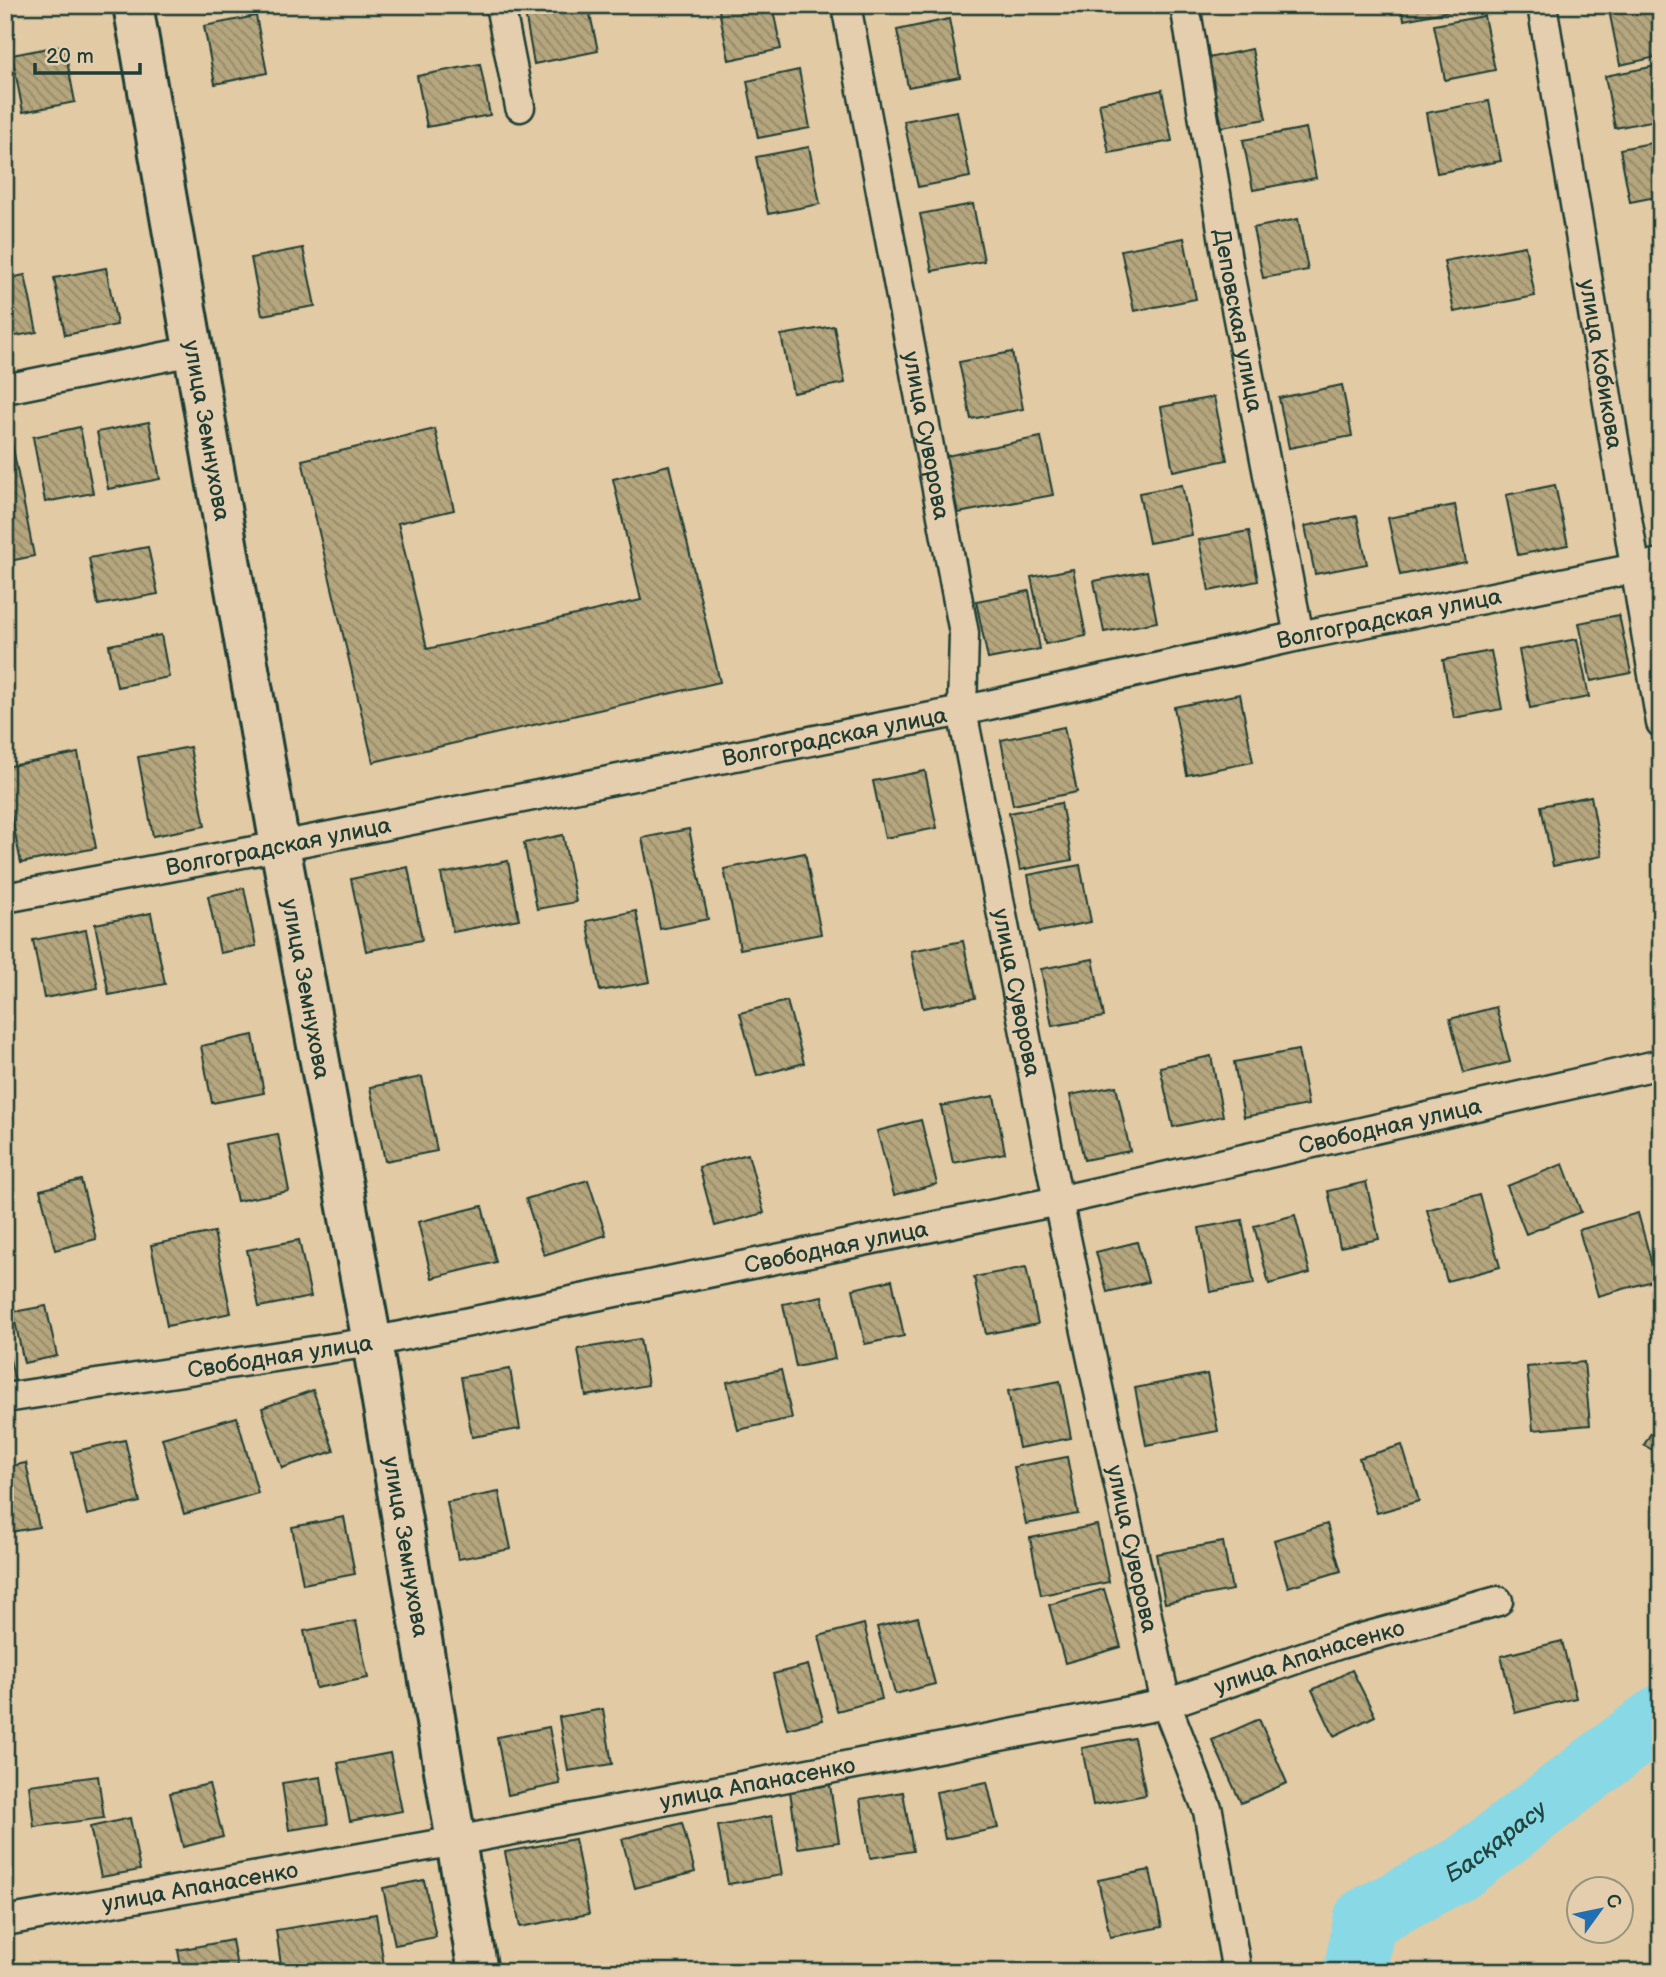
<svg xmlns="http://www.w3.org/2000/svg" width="1666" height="1977" font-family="'Balsamiq Sans',sans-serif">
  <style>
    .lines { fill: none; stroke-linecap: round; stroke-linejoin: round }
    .river { stroke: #89d8e5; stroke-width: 63 }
    .building { fill: url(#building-back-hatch); stroke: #1f3d34; stroke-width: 2 }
    .street-casing { stroke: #1f3d34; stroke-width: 33 }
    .secondary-casing { stroke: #1f3d34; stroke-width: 44 }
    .street { stroke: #e4cead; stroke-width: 28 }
    .secondary { stroke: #e4cead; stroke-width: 38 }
    .labels { text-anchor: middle; stroke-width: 7; stroke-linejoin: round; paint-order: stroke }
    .street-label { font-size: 23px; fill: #1f3d34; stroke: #e4cead }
    .water-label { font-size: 24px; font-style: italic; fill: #24453d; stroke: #e4cead }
  </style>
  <defs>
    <pattern id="building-back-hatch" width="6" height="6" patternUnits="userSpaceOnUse" patternTransform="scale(1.75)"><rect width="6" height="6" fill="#b5a67e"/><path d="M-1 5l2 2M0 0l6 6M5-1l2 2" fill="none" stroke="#938868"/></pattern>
  </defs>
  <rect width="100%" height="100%" fill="#e1caa4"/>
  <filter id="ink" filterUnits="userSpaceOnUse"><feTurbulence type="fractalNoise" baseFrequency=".0143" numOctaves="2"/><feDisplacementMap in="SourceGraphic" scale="14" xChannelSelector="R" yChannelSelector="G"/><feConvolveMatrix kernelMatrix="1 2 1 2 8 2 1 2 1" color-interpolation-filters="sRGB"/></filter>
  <g filter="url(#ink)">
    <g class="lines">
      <path class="river" id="s1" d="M1355,1972L1365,1919L1462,1868L1661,1716"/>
    </g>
    <path class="building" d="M565,5H588L598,51L534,64L525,13Z
      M718,5H772L781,49L729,60Z
      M1401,5H1475V6L1404,20Z
      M1608,5H1661V56L1620,65Z
      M256,16L267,73L215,84L204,26Z
      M1484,16L1495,70L1445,80L1434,25Z
      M949,19L960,77L908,87L897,30Z
      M64,45L75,102L23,112L12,55Z
      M1252,49L1266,119L1222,127L1208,58Z
      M480,64L490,115L427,127L417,76Z
      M1661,65V119L1615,128L1605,76Z
      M799,70L810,128L758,138L747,81Z
      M1162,90L1172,141L1109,153L1099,103Z
      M1489,101L1501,161L1437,173L1426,113Z
      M957,111L970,177L918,187L904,121Z
      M1306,128L1316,178L1253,190L1243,140Z
      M1661,141V196L1630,202L1620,149Z
      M809,147L820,204L768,214L756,157Z
      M973,204L984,261L932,271L920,214Z
      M1298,219L1308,270L1263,278L1253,228Z
      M1184,238L1196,299L1134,311L1121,250Z
      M1525,246L1535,296L1454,312L1444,261Z
      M303,248L315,306L262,315L251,258Z
      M106,268L117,325L65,335L54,278Z
      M25,275L37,332L5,338V279Z
      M834,326L845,383L793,393L781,335Z
      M1012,352L1023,409L971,419L959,362Z
      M1342,385L1352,436L1289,448L1279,398Z
      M1214,397L1227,460L1173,471L1161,407Z
      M149,422L160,479L108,489L97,432Z
      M80,427L93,493L45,502L33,437Z
      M435,429L454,510L398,523L427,649L641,600L613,479L669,465L720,682L373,762L302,460Z
      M1041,437L1053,495L958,513L946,456Z
      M11,438L34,556L5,562V440Z
      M1182,485L1192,535L1149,543L1139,493Z
      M1555,485L1568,545L1518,555L1506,495Z
      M1455,505L1466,562L1400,575L1388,518Z
      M1357,516L1367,564L1315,574L1305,526Z
      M1249,531L1258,581L1209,591L1199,540Z
      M148,547L158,594L98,605L89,558Z
      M1073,569L1086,636L1045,644L1031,577Z
      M1147,571L1157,622L1104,632L1094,581Z
      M1029,591L1040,649L988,659L976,601Z
      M1619,615L1631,673L1591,681L1579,623Z
      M161,635L169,677L117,687L109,645Z
      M1577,639L1589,697L1530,708L1519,650Z
      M1491,651L1502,709L1454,718L1443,660Z
      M1240,694L1253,762L1187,775L1174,707Z
      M1064,727L1077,792L1013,805L1001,740Z
      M190,747L205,826L153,836L138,757Z
      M78,753L96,848L21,863L5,784V767Z
      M925,771L937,828L885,838L873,781Z
      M1591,796L1602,856L1553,866L1541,806Z
      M1061,803L1072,860L1020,870L1009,813Z
      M689,829L708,919L660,929L642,838Z
      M563,835L576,902L537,909L524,843Z
      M805,853L821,934L740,949L724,869Z
      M508,861L519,919L453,932L441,874Z
      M1080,865L1091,922L1039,932L1028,875Z
      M408,867L422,940L366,951L351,879Z
      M244,888L256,946L220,953L208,896Z
      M636,911L650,982L600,991L587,921Z
      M151,913L165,984L109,995L95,924Z
      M86,930L98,988L44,998L33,940Z
      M963,941L975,998L923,1008L911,951Z
      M1093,959L1104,1017L1052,1026L1041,969Z
      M787,1001L804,1063L757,1076L740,1013Z
      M1496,1007L1510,1062L1464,1073L1450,1019Z
      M253,1035L264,1093L212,1103L201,1046Z
      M1298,1050L1308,1105L1244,1117L1234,1062Z
      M1211,1056L1223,1116L1173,1127L1160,1067Z
      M422,1077L437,1151L385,1161L370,1087Z
      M1116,1086L1130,1151L1084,1160L1070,1095Z
      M994,1096L1005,1153L953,1163L941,1106Z
      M921,1120L937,1184L894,1195L877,1131Z
      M278,1134L289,1191L237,1201L225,1144Z
      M748,1154L764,1213L715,1226L699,1167Z
      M1563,1164L1581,1212L1526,1234L1507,1186Z
      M81,1180L96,1239L55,1250L40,1190Z
      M588,1180L606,1235L544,1255L526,1199Z
      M1366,1182L1379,1239L1340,1247L1328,1191Z
      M1480,1195L1500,1267L1447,1281L1427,1210Z
      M482,1206L496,1262L432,1278L418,1222Z
      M1638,1213L1656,1280L1598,1296L1579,1230Z
      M1295,1215L1310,1273L1269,1284L1254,1226Z
      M1242,1220L1254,1284L1210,1292L1199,1228Z
      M214,1232L231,1313L167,1326L151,1245Z
      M299,1240L311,1297L259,1307L247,1250Z
      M1137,1242L1148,1282L1107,1292L1096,1252Z
      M1026,1267L1038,1324L986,1334L974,1277Z
      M892,1280L904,1336L865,1344L853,1289Z
      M822,1296L835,1359L796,1367L783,1304Z
      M46,1306L57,1356L24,1363L13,1312Z
      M5,1337L15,1382L5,1384Z
      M640,1339L648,1385L586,1396L578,1349Z
      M1584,1362L1590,1425L1533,1430L1527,1367Z
      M510,1369L520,1429L472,1437L461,1377Z
      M781,1370L792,1418L738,1430L727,1382Z
      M1207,1374L1218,1431L1146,1445L1135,1388Z
      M1060,1381L1071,1438L1019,1448L1008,1391Z
      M313,1390L334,1451L282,1468L262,1408Z
      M1661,1416V1455L1644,1445Z
      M237,1417L258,1493L184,1514L162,1438Z
      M125,1440L140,1502L87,1515L72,1452Z
      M1402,1445L1419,1501L1377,1513L1359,1458Z
      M1067,1457L1078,1514L1026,1524L1014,1467Z
      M26,1463L39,1527L5,1533V1467Z
      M499,1492L511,1549L458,1559L447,1502Z
      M344,1517L355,1574L303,1584L292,1527Z
      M1327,1524L1341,1571L1288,1587L1274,1540Z
      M1097,1525L1109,1582L1041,1595L1030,1538Z
      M1223,1542L1232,1590L1165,1603L1156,1554Z
      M1104,1589L1121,1647L1065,1663L1049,1605Z
      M918,1617L935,1684L895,1694L877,1627Z
      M356,1621L368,1678L316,1688L304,1631Z
      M864,1624L882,1699L837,1711L819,1636Z
      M1562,1641L1576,1698L1515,1713L1501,1656Z
      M808,1665L823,1720L787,1729L773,1674Z
      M1352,1670L1375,1716L1334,1736L1312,1690Z
      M603,1709L612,1764L568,1771L559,1717Z
      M1259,1719L1287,1783L1241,1803L1212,1740Z
      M549,1727L560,1784L508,1795L497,1737Z
      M1134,1738L1146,1795L1093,1805L1082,1748Z
      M390,1753L402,1811L350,1821L338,1763Z
      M98,1776L104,1818L34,1827L29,1785Z
      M321,1777L328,1824L289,1830L282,1783Z
      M987,1782L998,1828L945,1839L936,1792Z
      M209,1784L223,1837L183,1847L170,1793Z
      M830,1785L839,1842L798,1848L790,1791Z
      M903,1792L913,1851L870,1858L860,1799Z
      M772,1816L782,1875L728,1884L718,1826Z
      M130,1818L140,1870L101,1877L90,1827Z
      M682,1823L695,1872L635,1888L622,1839Z
      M575,1839L589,1914L520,1927L505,1852Z
      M1150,1870L1162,1927L1110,1937L1098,1880Z
      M424,1880L436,1937L395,1945L383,1888Z
      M376,1914L385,1972H282L276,1930Z
      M232,1940L238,1972H182L178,1950Z
      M121,1962L123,1972H75Z
      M1173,1967L1174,1972H1147Z"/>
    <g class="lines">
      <g class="street-casing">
        <g id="street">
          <path d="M500,5L520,107"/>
          <path id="s2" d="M846,5L964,633L962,711L1058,1201L1166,1704L1208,1811L1237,1972"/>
          <path id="s3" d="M1185,5L1229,272L1299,636"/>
          <path id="s4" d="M1542,5L1661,723"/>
          <path d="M5,389L193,351"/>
          <path id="s5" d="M5,898L280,846L962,711L1299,636L1661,563"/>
          <path id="s6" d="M5,1398L372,1342L1058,1201L1661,1064"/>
          <path id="s7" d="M5,1921L456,1841L1166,1704L1340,1644L1498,1601"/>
        </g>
      </g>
      <g class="secondary-casing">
        <g id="secondary">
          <path id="s8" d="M133,5L280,846L372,1342L478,1972"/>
        </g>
      </g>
      <use href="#street" class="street"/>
      <use href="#secondary" class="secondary"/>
    </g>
  </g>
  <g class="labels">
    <g class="street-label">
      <text dy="8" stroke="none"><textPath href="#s3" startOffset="320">Деповская улица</textPath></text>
      <text dy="8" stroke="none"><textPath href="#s4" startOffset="364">улица Кобикова</textPath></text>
      <text dy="8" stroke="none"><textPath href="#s8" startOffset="432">улица Земнухова</textPath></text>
      <text dy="8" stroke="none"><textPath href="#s2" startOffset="438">улица Суворова</textPath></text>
      <text dy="8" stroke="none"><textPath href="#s5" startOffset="1412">Волгоградская улица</textPath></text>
      <text dy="8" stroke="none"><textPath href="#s5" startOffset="845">Волгоградская улица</textPath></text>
      <text dy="8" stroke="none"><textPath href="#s5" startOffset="278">Волгоградская улица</textPath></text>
      <text dy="8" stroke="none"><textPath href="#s8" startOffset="999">улица Земнухова</textPath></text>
      <text dy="8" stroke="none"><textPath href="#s2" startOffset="1004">улица Суворова</textPath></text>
      <text dy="8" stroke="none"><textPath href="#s6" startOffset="1412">Свободная улица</textPath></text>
      <text dy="8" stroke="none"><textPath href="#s6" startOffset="845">Свободная улица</textPath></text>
      <text dy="8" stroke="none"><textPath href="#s6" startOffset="278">Свободная улица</textPath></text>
      <text dy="8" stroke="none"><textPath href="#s8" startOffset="1566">улица Земнухова</textPath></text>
      <text dy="8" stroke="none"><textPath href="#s2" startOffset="1572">улица Суворова</textPath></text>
      <text dy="8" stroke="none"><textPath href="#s7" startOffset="1332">улица Апанасенко</textPath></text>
      <text dy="8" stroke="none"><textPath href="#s7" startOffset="765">улица Апанасенко</textPath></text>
      <text dy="8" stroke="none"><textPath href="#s7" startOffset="198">улица Апанасенко</textPath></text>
    </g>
    <g class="water-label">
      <text dy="8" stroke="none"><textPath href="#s1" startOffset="206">Басқарасу</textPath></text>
    </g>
  </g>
  <rect width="1666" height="1977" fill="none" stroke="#e4cead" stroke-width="28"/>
  <rect x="14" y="14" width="1638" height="1949" fill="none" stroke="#1f3d34" stroke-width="2.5" filter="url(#ink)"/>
  <g transform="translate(1600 1910) rotate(57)"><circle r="33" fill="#e4cead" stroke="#95947d" stroke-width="2"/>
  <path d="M0-5L12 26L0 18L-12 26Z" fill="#1f6fb2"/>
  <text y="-10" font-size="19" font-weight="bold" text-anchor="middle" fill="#1f3d34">С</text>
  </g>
  <path d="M35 63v10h105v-10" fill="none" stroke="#1f3d34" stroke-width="3.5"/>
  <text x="46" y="63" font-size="21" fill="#1f3d34" stroke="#e4cead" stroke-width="5" paint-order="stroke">20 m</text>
</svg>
